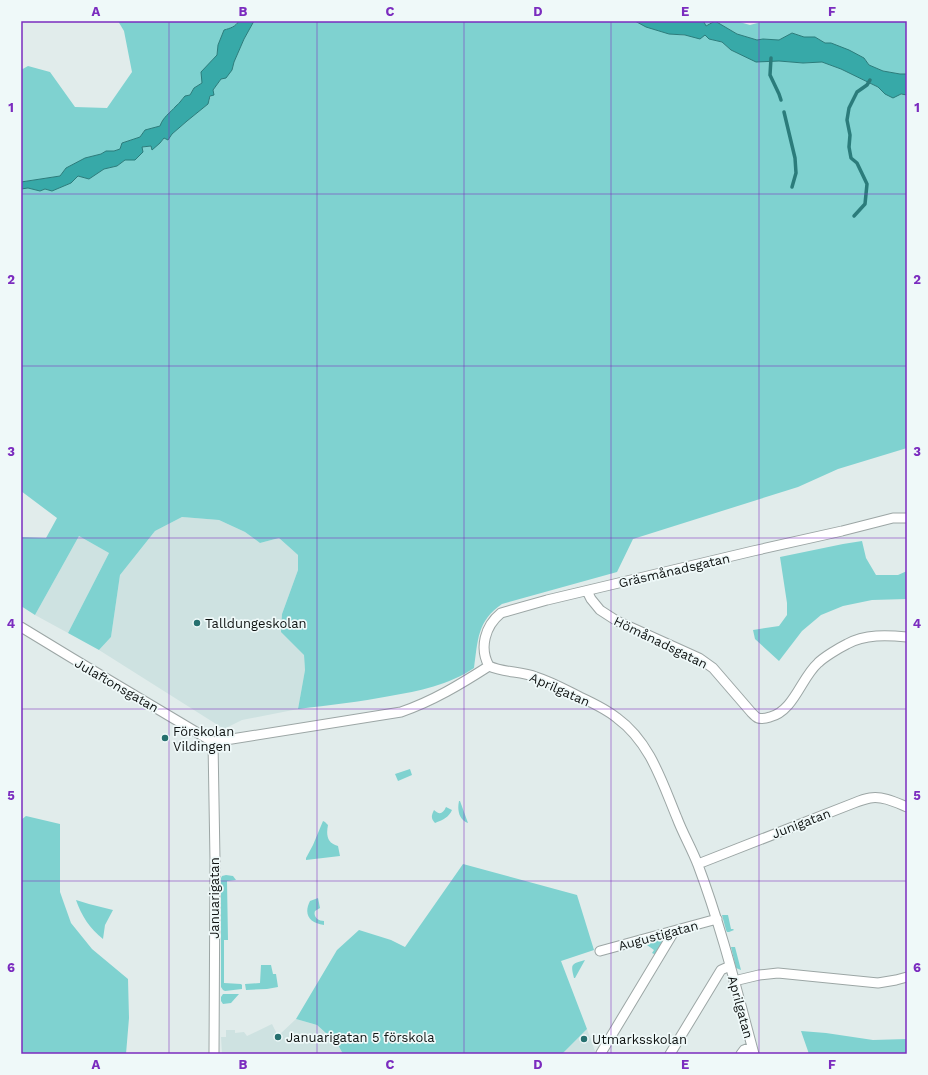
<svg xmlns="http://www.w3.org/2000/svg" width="928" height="1075" font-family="'Work Sans',sans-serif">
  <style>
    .built { fill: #cee2e1 }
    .green { fill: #7fd2d0 }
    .water { fill: #37a9a8; stroke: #2b7c7b }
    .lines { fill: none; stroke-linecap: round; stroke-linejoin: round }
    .stream { stroke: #2b7c7b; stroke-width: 3.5 }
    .minor-casing { stroke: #9ca6a5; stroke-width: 11 }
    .minor { stroke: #fff; stroke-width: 9 }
    .grid { fill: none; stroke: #7b2cbf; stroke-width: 1; stroke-opacity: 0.55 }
    .poi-dot { fill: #26706f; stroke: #eff9f9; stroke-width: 1.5 }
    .labels { text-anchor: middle; stroke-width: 3.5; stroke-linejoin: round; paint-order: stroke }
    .street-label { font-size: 13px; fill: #0f1312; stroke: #eff9f9 }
    .poi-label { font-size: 13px; fill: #0f1312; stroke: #eff9f9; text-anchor: start }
    .neatline { fill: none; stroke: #7b2cbf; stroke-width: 1.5 }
    .grid-label { font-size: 13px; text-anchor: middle; font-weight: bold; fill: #7b2cbf }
  </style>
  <rect width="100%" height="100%" fill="#e1eceb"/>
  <path class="built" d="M182,517L219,520L245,532L260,543L279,538L298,555V570L282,614L295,645L304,654L305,670L298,709L242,720L224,729L99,650L111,637L120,575L155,531Z
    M79,536L109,553L68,633L35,615Z
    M296,1019L317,1025L337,1043L343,1054H222L221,1037H226V1030H235V1033L244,1032L247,1036L272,1024L278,1036Z
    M587,1029L596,1054H562Z"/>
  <path class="green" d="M118,21H239C235,27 231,28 224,30L218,45L217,55L212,60L202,83L194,88L190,95L185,96C182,99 180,103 176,106C170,113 163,117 160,126L145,130L140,137L122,143L120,149L114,151H106L101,154L85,158L66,168L60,176L21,182V70L28,66L50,72L75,107L107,108L132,72L124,31Z
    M254,21H635C646,26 658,32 671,34C682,36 694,35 705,35L709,39L722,42L731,50L739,54L779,61L803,63L822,62L841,69L878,87L885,94L907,95V448L838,469L798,487L633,539L617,572L502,604C477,621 478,640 474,668C449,685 419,691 390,696C360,702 329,705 298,709L305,670L304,655L281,632L282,614L298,570V555L279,538L260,543L245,532L219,520L182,517L155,531L120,575L111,637L99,650L68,633L109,553L79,536L35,615L21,606V537L46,538L57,518L21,491V189L28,188L40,191L45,189L52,191L71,183L78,176L89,179L104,169L117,166L142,147L152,146V149L160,143L164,138L168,140L172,134L187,121L208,104L213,90L221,79L232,70L234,62L244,39Z
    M701,21H736L750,25L765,21H907V74H900L883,71L869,65L864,58L831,43H825L815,37H804L792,33L779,40L763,39L757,40L737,34L715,21L705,26L704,22Z
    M862,541L866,558L876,575H898L907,571V599L872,600L843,606L821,615L802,631L779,661L755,639L753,630L779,626L787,615V603L780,557L843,544Z
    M410,769L412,775L398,781L395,774Z
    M459,801H460L468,823C459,820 457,810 459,801Z
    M446,807L452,810C449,817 443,820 435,823C431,819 431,816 434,810C439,815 443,814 446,807Z
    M26,816L60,824V892L71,923L92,949L128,979L129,1018L126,1054H21V820Z
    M323,821L325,822L328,825C326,835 327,843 338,846L340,856L306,860V858L313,845Z
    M463,864L577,895L594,950L561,961L587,1029L562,1054H343L337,1043L317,1025L296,1019L337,950L359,930L391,940L405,947Z
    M226,875L233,876L236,880L227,881L228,940H224V983L241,984L242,985V989L225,991L223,990L221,987V878L222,876Z
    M318,898L320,908L315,911C313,917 318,921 324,921V925C310,923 303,915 310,901Z
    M76,900L89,904L113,910L105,925L103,939C90,929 81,915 76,900Z
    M728,915L731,929H733L734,930L729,932H727L726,930L722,915Z
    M663,938L664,940L656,955L652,953L654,950L647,945L650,942Z
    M731,947H735L741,970L736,968Z
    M585,960L575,978H574C570,963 572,964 585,960Z
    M261,965H271L273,974H276L278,987L267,989L246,990L245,984L260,983Z
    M223,994H239L231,1003L223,1004L221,1001V997Z
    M801,1031L826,1033L873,1040L907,1039V1054H809Z"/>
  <path class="water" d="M239,21H254L244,39L234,62L232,70L226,78L221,79L213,90L214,95L210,96L208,104L187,121L172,134L168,140L164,138L160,143L152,150L151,146L142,147L143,152L135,160H125L117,166L104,169L89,179L78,176L71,183L52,191L45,189L40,191L28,188L21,189V182L60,176L66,168L85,158L101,154L106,151H114L120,149L122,143L140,137L145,130L160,126C163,117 170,113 176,106C180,103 182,99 185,96L190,95L194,88L202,83L201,72L217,55L218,45L224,30C231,28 235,27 239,21Z
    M635,21H701L704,22L706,26L715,21L737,34L757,40L763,39L779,40L792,33L804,37H815L825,43H831L849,50L864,58L869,65L883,71L900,74H907V95L901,94L893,98L885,94L878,87L841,69L822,62L803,63L779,61L756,62L731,50L722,42L709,39L705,35L700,39L685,35L669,34L646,27Z"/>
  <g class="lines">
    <path class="stream" d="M771,58L770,75L779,94L781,100
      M784,112L795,158L796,173L792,187
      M854,216L865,204L867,184L857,163L851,158L849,147L850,135L847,120L849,108L857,92L867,85L870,80"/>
    <g class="minor-casing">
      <path id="minor" d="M587,591L591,599L600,610L617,621L699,658L713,668L751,712C753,714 755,717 758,718C761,719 767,718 770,717C794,711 801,678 818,663C824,657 839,648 847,644C865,634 887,635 907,637
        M21,627L72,658L213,742
        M489,666C504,673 521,671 536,677C552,682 566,690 580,697C593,703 606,709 617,718C650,742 662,782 677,818C683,834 692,849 698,865C721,926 737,991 754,1054
        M489,666C479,648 485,626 501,613L547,600L753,551L842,531L893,518H907
        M213,742L215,860L214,1054
        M213,742L401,712C433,701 461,684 489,666
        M698,864L854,803C859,801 864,799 870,798C883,796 895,802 907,807
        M600,951L717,919
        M734,981L759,975L778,973L878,983L896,980L907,977
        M601,1053L672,935L671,932
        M670,1054L721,970L730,966
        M741,1054L744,1050L752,1047"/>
    </g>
    <use href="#minor" class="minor"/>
  </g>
  <path class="grid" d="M169,21V1054M317,21V1054M464,21V1054M611,21V1054M759,21V1054M21,194H907M21,366H907M21,538H907M21,709H907M21,881H907"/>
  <g class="poi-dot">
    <circle cx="197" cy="623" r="4"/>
    <circle cx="165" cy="738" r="4"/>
    <circle cx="278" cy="1037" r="4"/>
    <circle cx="584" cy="1039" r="4"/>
  </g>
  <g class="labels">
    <g class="street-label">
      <text transform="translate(674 570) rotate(-13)" y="5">Gräsmånadsgatan</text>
      <text transform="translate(661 642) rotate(26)" y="5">Hömånadsgatan</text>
      <text transform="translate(117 685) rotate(30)" y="5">Julaftonsgatan</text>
      <text transform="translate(560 689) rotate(24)" y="5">Aprilgatan</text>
      <text transform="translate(801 823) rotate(-21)" y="5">Junigatan</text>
      <text transform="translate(214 898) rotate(-90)" y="5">Januarigatan</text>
      <text transform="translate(658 935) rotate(-15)" y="5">Augustigatan</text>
      <text transform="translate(741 1007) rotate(75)" y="5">Aprilgatan</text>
    </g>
    <g class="poi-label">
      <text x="205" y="628">Talldungeskolan</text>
      <text x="173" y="736">Förskolan<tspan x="173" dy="15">Vildingen</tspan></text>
      <text x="286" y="1042">Januarigatan 5 förskola</text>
      <text x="592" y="1044">Utmarksskolan</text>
    </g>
  </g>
  <rect width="928" height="1075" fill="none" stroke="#eff9f9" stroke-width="44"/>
  <rect x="22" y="22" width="884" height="1031" class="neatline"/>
  <g class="grid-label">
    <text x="96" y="16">A</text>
    <text x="243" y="16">B</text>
    <text x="390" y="16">C</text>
    <text x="538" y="16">D</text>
    <text x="685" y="16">E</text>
    <text x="832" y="16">F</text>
    <text x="11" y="112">1</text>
    <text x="917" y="112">1</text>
    <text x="11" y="284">2</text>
    <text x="917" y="284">2</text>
    <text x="11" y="456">3</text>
    <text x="917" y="456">3</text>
    <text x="11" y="628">4</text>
    <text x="917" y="628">4</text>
    <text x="11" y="800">5</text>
    <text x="917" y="800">5</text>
    <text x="11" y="972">6</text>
    <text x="917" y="972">6</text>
    <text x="96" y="1069">A</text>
    <text x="243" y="1069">B</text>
    <text x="390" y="1069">C</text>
    <text x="538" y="1069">D</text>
    <text x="685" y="1069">E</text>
    <text x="832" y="1069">F</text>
  </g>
</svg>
